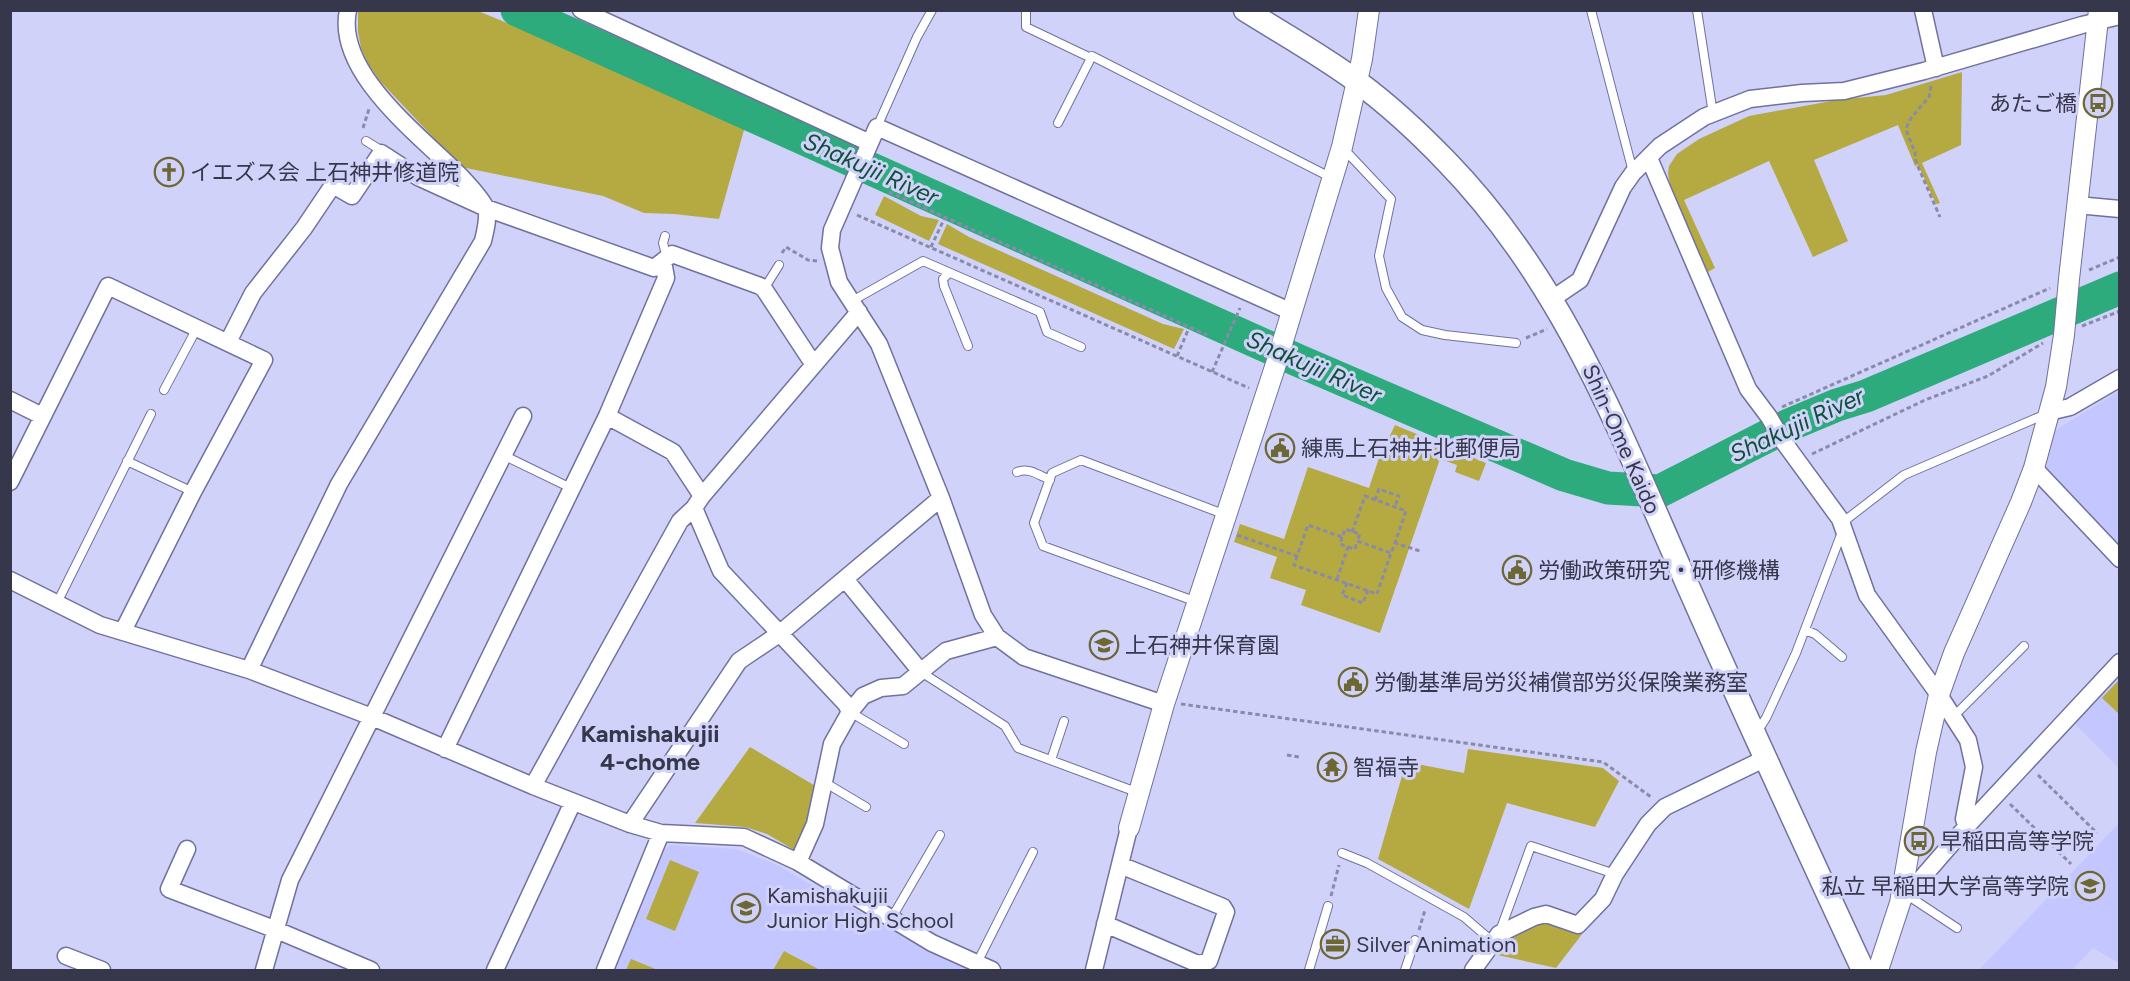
<svg xmlns="http://www.w3.org/2000/svg" width="2130" height="981" font-family="Figtree,'Noto Sans JP',sans-serif">
  <style>
    .built { fill: #c4c6ff }
    .green { fill: #b5a941 }
    .lines { fill: none; stroke-linecap: round; stroke-linejoin: round }
    .river { stroke: #2dab7c; stroke-width: 33 }
    .service-casing { stroke: #70719e; stroke-width: 10 }
    .minor-casing { stroke: #70719e; stroke-width: 19 }
    .tertiary-casing { stroke: #70719e; stroke-width: 22 }
    .secondary-casing { stroke: #70719e; stroke-width: 25 }
    .path { stroke: #8a8baa; stroke-width: 3; stroke-dasharray: 4.5 3; stroke-linecap: butt }
    .service { stroke: #fff; stroke-width: 8 }
    .minor { stroke: #fff; stroke-width: 16 }
    .tertiary { stroke: #fff; stroke-width: 20 }
    .secondary { stroke: #fff; stroke-width: 22 }
    .labels { text-anchor: middle; stroke-width: 6; stroke-linejoin: round; paint-order: stroke }
    .poi-label { font-size: 22px; fill: #37374b; stroke: #d0d2fa; text-anchor: start }
    .street-label { font-size: 22px; fill: #37374b; stroke: #d0d2fa }
    .water-label { font-size: 24px; font-style: italic; fill: #0e5138; stroke: #d0d2fa }
    .neighbourhood-label { font-size: 24px; font-weight: bold; fill: #37374b; stroke: #d0d2fa }
  </style>
  <rect width="100%" height="100%" fill="#d0d2fa"/>
  <path class="built" d="M2119,391V551L2046,468L2054,431Z
    M2119,674V768L2074,723Z
    M2119,823V963L2093,948L2072,970H1979Z
    M671,845L736,849L775,864L930,952L970,970H614L663,850Z"/>
  <path class="green" d="M358,11H478L746,123L719,219L674,214L644,213L603,196L461,167L380,81L368,64L361,48L358,32Z
    M1962,72L1961,145L1922,163L1940,203L1936,204L1918,165L1915,166L1898,125L1814,160L1848,241L1813,257L1769,161L1684,200L1715,268L1708,272L1672,194L1668,174L1669,166L1677,154L1699,139L1749,116L1837,100L1886,95Z
    M884,196L921,216L939,220L929,241L875,215Z
    M947,224L969,237L1163,324L1184,329L1174,349L938,244Z
    M1395,425L1486,463L1479,481L1455,472L1457,465L1440,459L1380,633L1301,605L1306,590L1270,578L1277,557L1234,542L1240,524L1284,539L1308,467L1369,488L1379,458Z
    M2119,680V714L2102,698Z
    M750,747L817,787L804,835L796,851L767,834L745,827L695,823Z
    M1468,749L1603,768L1619,781L1595,827L1507,803L1469,909L1378,859L1406,762L1464,773Z
    M670,860L699,872L675,931L646,919Z
    M1549,920L1583,933L1556,968L1493,954C1506,933 1527,927 1549,920Z
    M784,951L820,970H773Z
    M631,959L658,970H626Z"/>
  <g class="lines">
    <path class="river" d="M517,10L1297,360L1564,475L1608,488L1660,491L1789,425L1837,405L1866,396L2120,288"/>
    <g class="service-casing">
      <path id="service" d="M1026,10V27L1091,58
        M1591,10L1633,172
        M1697,10L1713,114
        M1058,123L1092,56L1332,178
        M877,127L917,37L932,10
        M366,141L379,149L381,153
        M1342,147L1391,199L1379,256L1386,288L1402,317L1422,330L1445,335L1516,343
        M665,236L663,243L667,258
        M949,273L943,279L944,286L968,346
        M764,289L779,265
        M852,301L923,261L1040,312L1047,332L1081,347
        M164,390L197,328
        M503,455L573,489
        M127,461L193,492
        M1017,472C1028,467 1039,475 1050,480
        M1197,602L1043,546L1034,523L1052,473L1081,460L1226,515
        M57,603L151,414
        M1805,630L1815,634L1842,657
        M921,672L1005,726L1018,748L1139,793
        M850,712L904,744
        M1953,717L2024,646
        M1757,732L1766,718L1796,653L1847,519L1904,475L2046,414
        M1051,760L1064,721
        M824,782L866,807
        M1342,853L1367,863L1464,917L1493,942
        M1907,895L1957,928
        M891,919L940,835
        M1500,931L1531,846L1615,874
        M977,963L1033,852
        M1309,970L1328,906
        M1405,970L1415,940"/>
    </g>
    <g class="minor-casing">
      <path id="minor" d="M581,10L870,143
        M1923,10L1936,68
        M1649,158L1748,389L1769,417L1783,441L1840,519L1867,595L1939,695L1968,740L1974,767L1964,819L1967,826L1900,903
        M2077,205L2120,209
        M1552,299L1580,280L1623,187L1633,173L1660,146L1704,117L1750,99L1802,93L1844,91L1924,71L2082,25L2120,16
        M228,342L253,293L304,228L333,185L352,196L381,153L418,177L486,208L654,268L672,254L760,286L764,289L814,365
        M10,400L42,416
        M2049,412L2070,407L2120,378
        M607,416L673,452L702,496
        M2034,468L2120,559
        M10,482L108,286L264,360L193,492L123,631
        M694,508L721,571L846,704L850,712
        M845,579L921,672
        M10,580L100,625L249,670L372,717L533,786L630,824L661,833L744,837L798,862L932,943L992,970
        M249,670L339,484L483,241C485,232 489,218 486,209C484,201 461,176 454,170C416,132 335,71 348,10
        M1164,704L1024,657L997,637L983,615L941,498L879,344L839,282L830,248L832,230L877,127L1292,312
        M445,749L607,416L666,278L663,261
        M533,786L680,521L694,508L702,496L859,312
        M630,824L739,661L779,634L941,498
        M1967,826L2120,662
        M187,849L169,889L274,929L371,970
        M798,862L815,824L832,744L850,712L863,696L881,688L903,686L946,651L997,637
        M1105,924L1198,964L1209,961L1226,912L1223,907L1120,865
        M66,956L102,970
        M264,970L290,880L523,416
        M495,970L573,802
        M605,970L661,833
        M1094,970L1129,828
        M1473,970L1499,934L1534,917L1546,914L1578,925L1603,899L1615,874L1648,824L1665,807L1766,758"/>
    </g>
    <g class="tertiary-casing">
      <path id="tertiary" d="M1129,828L1164,704L1275,367L1342,147L1362,59L1369,10
        M1878,970L1900,903L1926,752L1939,695L1954,653L2021,502L2034,468L2056,387L2064,335L2069,279L2099,10"/>
    </g>
    <g class="secondary-casing">
      <path id="secondary" d="M1245,10C1283,34 1323,56 1359,83C1390,106 1419,133 1446,161C1564,282 1621,435 1688,586C1745,715 1804,843 1863,970"/>
    </g>
    <path class="path" d="M1931,86L1929,97L1911,118L1907,126V133L1915,152L1916,162L1940,217
      M363,128L369,109
      M889,192L1207,335
      M857,215L1249,388
      M931,247L945,217
      M782,253L786,247L808,260L817,261
      M2089,270L2120,257
      M2082,326L2120,311
      M1526,338L1547,329
      M1177,356L1189,328
      M1212,372L1240,308
      M1782,407L2050,288
      M1812,454L1925,400L1988,376L2043,343
      M1375,500L1379,489L1399,496L1395,506
      M1352,532L1365,496L1406,511L1395,543
      M1237,535L1297,556L1308,525L1342,537L1345,529L1360,534L1357,541L1391,553L1395,543L1420,551
      M1348,547L1355,549L1357,541
      M1297,556L1294,565L1377,594L1391,553
      M1337,579L1348,547L1340,544L1342,537
      M1347,583L1342,595L1363,603L1368,590
      M1181,704L1603,762L1651,797
      M1287,755L1299,757
      M2038,775L2097,833
      M2010,804L2071,864
      M1331,896L1339,865
      M1419,930L1425,910"/>
    <use href="#service" class="service"/>
    <use href="#minor" class="minor"/>
    <use href="#tertiary" class="tertiary"/>
    <use href="#secondary" class="secondary"/>
  </g>
  <defs>
    <g id="bus-ring" transform="scale(1.5)"><circle r="9.5" fill="#d0d2fa" stroke="#6d6734" stroke-width="1.5"/><path d="M-5-6H5V4H4V6H2V4H-2V6H-4V4H-5ZM-3.5-4V0h7V-4ZM-3.5 1.2v1.5H-2V1.2ZM2 1.2v1.5H3.5V1.2Z" fill="#6d6734"/></g>
    <g id="church-ring" transform="scale(1.5)"><circle r="9.5" fill="#d0d2fa" stroke="#6d6734" stroke-width="1.5"/><path d="M-1.2-6h2.4v3.5h3.3v2.4h-3.3V6h-2.4V-.1h-3.3v-2.4h3.3Z" fill="#6d6734"/></g>
    <g id="civic-ring" transform="scale(1.5)"><circle r="9.5" fill="#d0d2fa" stroke="#6d6734" stroke-width="1.5"/><path d="M-.6-6.5H3V-4.5H.6V-3L4-1V1h2V6H-6V1h2V-1L-.6-3ZM-1.2 2.5V6h2.4V2.5Z" fill="#6d6734"/></g>
    <g id="school-ring" transform="scale(1.5)"><circle r="9.5" fill="#d0d2fa" stroke="#6d6734" stroke-width="1.5"/><path d="M0-5L7-2L0 1L-7-2ZM-4 1L0 2.5L4 1V4Q0 6-4 4Z" fill="#6d6734"/></g>
    <g id="temple-ring" transform="scale(1.5)"><circle r="9.5" fill="#d0d2fa" stroke="#6d6734" stroke-width="1.5"/><path d="M0-6L5-2H3V0L6.5 2.5H4V6H1.5V3h-3V6H-4V2.5H-6.5L-3 0V-2H-5Z" fill="#6d6734"/></g>
    <g id="office-ring" transform="scale(1.5)"><circle r="9.5" fill="#d0d2fa" stroke="#6d6734" stroke-width="1.5"/><path d="M-6-3h4V-5.5h4V-3h4V5H-6ZM-1-4.5V-3h2v-1.5ZM-6 0V1H6V0Z" fill="#6d6734"/></g>
  </defs>
  <g fill-rule="evenodd">
    <use href="#bus-ring" x="2098" y="103"/>
    <use href="#church-ring" x="169" y="172"/>
    <use href="#civic-ring" x="1280" y="448"/>
    <use href="#civic-ring" x="1517" y="570"/>
    <use href="#school-ring" x="1104" y="645"/>
    <use href="#civic-ring" x="1353" y="682"/>
    <use href="#temple-ring" x="1332" y="767"/>
    <use href="#bus-ring" x="1919" y="841"/>
    <use href="#school-ring" x="2090" y="886"/>
    <use href="#school-ring" x="746" y="908"/>
    <use href="#office-ring" x="1335" y="944"/>
  </g>
  <g class="labels">
    <g class="poi-label">
      <text x="2077" y="111" text-anchor="end">あたご橋</text>
      <text x="190" y="180">イエズス会 上石神井修道院</text>
      <text x="1301" y="456">練馬上石神井北郵便局</text>
      <text x="1538" y="578">労働政策研究・研修機構</text>
      <text x="1125" y="653">上石神井保育園</text>
      <text x="1374" y="690">労働基準局労災補償部労災保険業務室</text>
      <text x="1353" y="775">智福寺</text>
      <text x="1940" y="849">早稲田高等学院</text>
      <text x="2069" y="894" text-anchor="end">私立 早稲田大学高等学院</text>
      <text x="767" y="903">Kamishakujii<tspan x="767" dy="25">Junior High School</tspan></text>
      <text x="1356" y="952">Silver Animation</text>
    </g>
    <g class="street-label">
      <text transform="translate(1622 439) rotate(66)" y="8">Shin-Ome Kaido</text>
    </g>
    <g class="water-label">
      <text transform="translate(871 169) rotate(24)" y="8">Shakujii River</text>
      <text transform="translate(1314 367) rotate(24)" y="8">Shakujii River</text>
      <text transform="translate(1797 425) rotate(-25)" y="8">Shakujii River</text>
    </g>
    <g class="neighbourhood-label">
      <text x="650" y="742">Kamishakujii<tspan x="650" dy="28">4-chome</tspan></text>
    </g>
  </g>
  <rect width="2130" height="981" fill="none" stroke="#37374b" stroke-width="24"/>
</svg>
